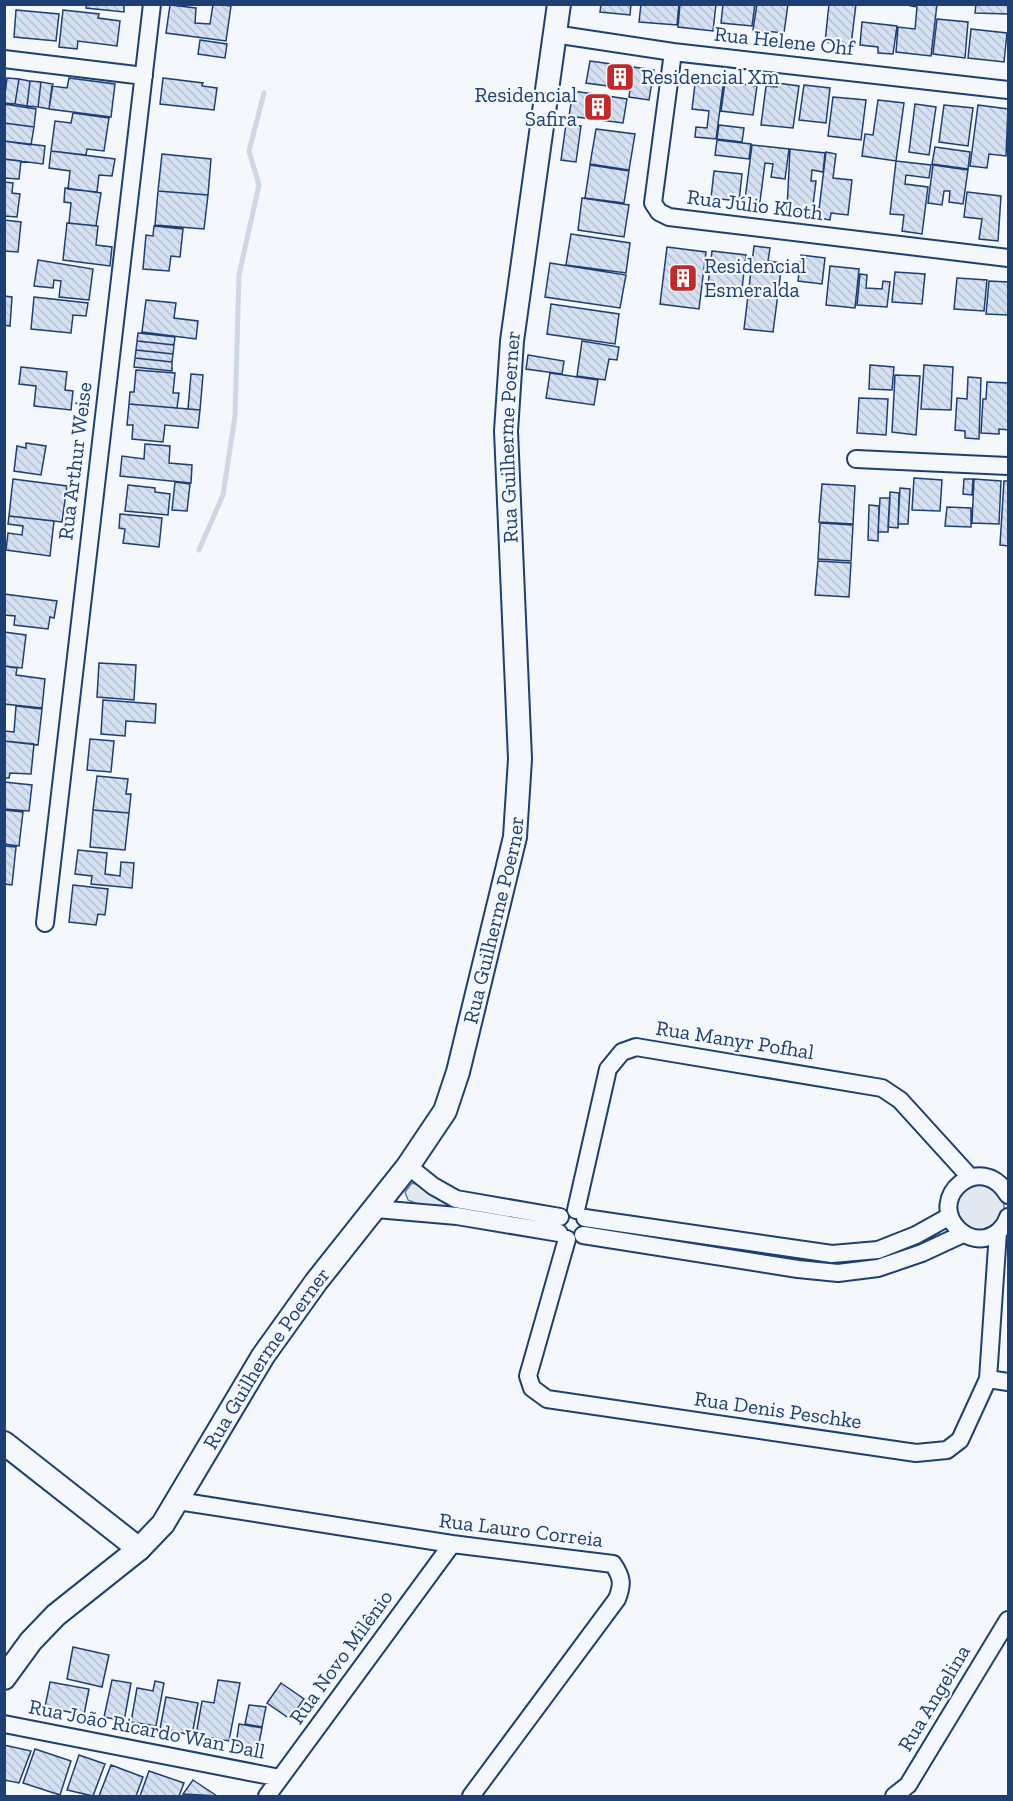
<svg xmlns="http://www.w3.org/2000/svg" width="1013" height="1801" font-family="'Zilla Slab',serif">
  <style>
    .green { fill: #e3e9f0; stroke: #687fa3; stroke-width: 1.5 }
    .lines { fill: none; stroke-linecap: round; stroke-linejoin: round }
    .stream { stroke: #cfd7e4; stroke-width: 5 }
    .building { fill: url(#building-back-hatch); stroke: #1d3f73; stroke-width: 1.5 }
    .street-casing { stroke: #1d3f73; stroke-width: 20 }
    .secondary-casing { stroke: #1d3f73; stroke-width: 26 }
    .street { stroke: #f4f7fb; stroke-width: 16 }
    .secondary { stroke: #f4f7fb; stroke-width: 22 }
    .labels { text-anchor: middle; stroke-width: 4.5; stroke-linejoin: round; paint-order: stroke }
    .street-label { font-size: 21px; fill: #1d3f73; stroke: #f4f7fb }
    .poi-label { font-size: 21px; fill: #1d3f73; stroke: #f4f7fb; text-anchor: start }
  </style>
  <defs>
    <pattern id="building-back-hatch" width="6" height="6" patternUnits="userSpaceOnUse" patternTransform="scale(1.5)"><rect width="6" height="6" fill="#d5e0f0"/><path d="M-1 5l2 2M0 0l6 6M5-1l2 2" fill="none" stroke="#b6c1d1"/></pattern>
  </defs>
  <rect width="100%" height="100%" fill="#f4f7fb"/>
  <path class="green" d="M956 1207a24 24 0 1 1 48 0a24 24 0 1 1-48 0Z
    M412,1183C424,1185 437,1202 452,1206C481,1215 515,1215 545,1220L425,1207L408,1200L405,1192Z
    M593,1227L820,1259L938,1231L941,1238L883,1259L835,1266L593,1231Z"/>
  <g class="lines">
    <path class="stream" d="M199,550L223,495L235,416L239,275L259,185L249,151L264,93"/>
  </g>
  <path class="building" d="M86,4H124V12L86,8Z
    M213,4L231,6L226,41L166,33L170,5L196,8L195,23L210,24Z
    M601,4H631L630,15L600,12Z
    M641,4H679L677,25L639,22Z
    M680,4H716L713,31L678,27Z
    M723,4H755L752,26L721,23Z
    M757,4H788L784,33L753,30Z
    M829,4H856L851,45L825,42Z
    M937,4L931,56L896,52L898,27L915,29L917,7L901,4Z
    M976,4H1008V14L975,13Z
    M16,10L59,14L56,41L14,37Z
    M63,10L99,14L98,18L120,21L117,46L78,41L77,49L59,47Z
    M937,19L968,22L965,58L933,54Z
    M862,22L897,26L893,54L878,53V47L860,45Z
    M971,29L1007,33L1004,62L968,58Z
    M200,40L227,44L225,58L198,54Z
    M590,61L654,70L649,100L629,97L630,89L586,83Z
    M696,76L724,79L716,139L695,137L696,127L707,128L709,111L692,109Z
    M7,78L19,79L15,104L4,103Z
    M69,78L115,84L111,117L49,109L52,86L67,88Z
    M163,78L203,83L202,86L217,88L214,110L160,104Z
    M19,79L30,81L27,106L15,104Z
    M30,81L41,82L38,107L27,106Z
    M41,82L53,84L49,109L38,107Z
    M725,82L757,86L753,115L721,111Z
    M777,83L799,86L793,128L761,125L766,86L777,87Z
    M804,85L830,88L826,123L799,120Z
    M573,91L627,99L623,123L569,116Z
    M833,97L866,100L861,140L828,136Z
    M878,100L904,103L896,161L862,156L865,134L873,135Z
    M4,104L36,109L34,127L4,123Z
    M915,104L936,107L929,155L909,152Z
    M944,105L973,108L968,146L939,142Z
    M978,105L1008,109L1006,156L989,154L987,168L970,166Z
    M73,113L109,118L104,151L87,149L86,155L51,151L55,121L71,123Z
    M4,123L34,127L31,145L4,141Z
    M566,124L581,126L576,162L561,160Z
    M719,125L744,128L742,142L717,139Z
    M596,129L635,134L629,170L590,164Z
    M717,140L751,144L749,159L715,155Z
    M4,141L45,146L43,164L4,159Z
    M752,145L789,149L785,179L771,177L773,164L765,163L759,209L744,207Z
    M935,147L970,152L968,169L932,164Z
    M790,149L825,153L823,172L812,170L811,181H816L812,213L787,210Z
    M51,151L115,159L112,176L99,175L97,192L68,189L70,171L49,168Z
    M826,152L836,154L833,178L852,180L848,215L831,213L830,220L818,218Z
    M162,154L211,159L208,195L158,191Z
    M4,159L21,161L19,179L4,178Z
    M896,161L931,165L929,178L906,175L905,184L928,187L922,234L902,231L904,215L890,214Z
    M590,165L629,171L624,203L585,198Z
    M933,165L968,170L963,204L949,202L950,191H944L942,205L928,203Z
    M714,171L742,174L739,201L711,198Z
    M4,182L13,183L12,193L20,194L17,217L4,216Z
    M65,188L101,193L96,226L69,223L71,203L64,202Z
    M158,191L208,195L204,229L155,225Z
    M967,192L1001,196L998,241L979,239L982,219L964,217Z
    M582,198L629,205L624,237L578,230Z
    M4,220L21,222L18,252L4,251Z
    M67,223L98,226L96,245L112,247L110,266L63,260Z
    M154,226L183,229L180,257L171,256L169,271L143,269L146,235L153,236Z
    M571,234L630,243L626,273L566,265Z
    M754,246L770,248L768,261L782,263L773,332L744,329Z
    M667,247L706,252L699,309L660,304Z
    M712,251L746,255L742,289L723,287L722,295L707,293Z
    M801,255L825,258L822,284L798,281Z
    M38,260L93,269L89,300L59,297L61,281L54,280L53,288L34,286Z
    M550,263L626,275L620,308L545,297Z
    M830,266L859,269L855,308L826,305Z
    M895,272L925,274L922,304L892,302Z
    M860,274L867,275L866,288L882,289L883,281L890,282L887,307L857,305Z
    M957,278L987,280L984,311L954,309Z
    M989,281L1008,282V315L986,314Z
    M4,296L12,297L10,326L4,325Z
    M34,297L88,303L86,316L73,315L71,333L31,329Z
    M146,300L176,303L174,318L198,321L196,339L142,332Z
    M551,304L619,314L615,344L547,334Z
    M138,333L175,337L174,345L137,341Z
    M137,341L174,345L173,354L136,350Z
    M582,341L619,347L617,360L609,359L605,380L577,376Z
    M136,350L173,354L172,362L135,358Z
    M528,355L564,361L562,374L526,369Z
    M135,358L172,362V371L134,367Z
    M870,365L894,367L892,390L869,389Z
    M924,365L953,367L951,410L921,409Z
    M21,367L67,372L65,390L73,391L71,410L34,406L36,386L19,384Z
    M136,370L175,373L173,393H179L177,408L129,404L130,392H134Z
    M550,373L598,380L594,405L546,398Z
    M191,374L203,375L200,410L188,409Z
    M895,375L920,376L916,435L892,432Z
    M968,377L981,378L979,439L965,438V431L955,430L957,398L967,399Z
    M987,382L1008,383V430L999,429V434L981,433L983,399H986Z
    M859,398L888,399L886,435L857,433Z
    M129,404L200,410L198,428L165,425L163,442L132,439L133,425H127Z
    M26,443L46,446L41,475L14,471L17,446L26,448Z
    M145,444L170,446L169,463L192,465L191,483L120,476L122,456L144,459Z
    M914,478L942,480L940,511L912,510Z
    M13,479L67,486L62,522L9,516Z
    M964,479H973L972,495L963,494Z
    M974,479L1001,481L999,524L972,523Z
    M1004,481H1008V546L1000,545Z
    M175,482L190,484L187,511L172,510Z
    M822,484L855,486L853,524L819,522Z
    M128,485L155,488V492L170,494L168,515L125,511Z
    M900,488L910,489L908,524H898Z
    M890,492L899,493L898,528L888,527Z
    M880,498H890L888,532H878Z
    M869,505L879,506L878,541L868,540Z
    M947,507L971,508V527L945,526Z
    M120,514L162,518L159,547L123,543L125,529L119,528Z
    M9,516L54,521L50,556L6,550L8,533L22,535L23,526L8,524Z
    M820,523L853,525L851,561L818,559Z
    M818,561L851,563L849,597L815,595Z
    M4,594L57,601L54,618L50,617L48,629L14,625L15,616L4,615Z
    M4,632L26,635L22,668L4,666Z
    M99,663L136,665L134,700L97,697Z
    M4,666L17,668L16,675L45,679L42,708L4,704Z
    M103,700L156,704L155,723L126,721L125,736L101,734Z
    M16,706L42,709L38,745L4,741V731L14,732Z
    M90,739L114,741L111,772L87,770Z
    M4,741L34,744L31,774L10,773L9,778H4Z
    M97,776L128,779L126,794H131L129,813L93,810Z
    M4,782L32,785L29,811L4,809Z
    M4,810L23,812L19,846L4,844Z
    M93,810L129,813L125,850L90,847Z
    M4,846L16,847L12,885L4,884Z
    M78,850L107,853L105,874L120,876L121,862L134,863L132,888L91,884L92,876L75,874Z
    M73,885L108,889L105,915L98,914L96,925L69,922Z
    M73,1647L109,1655L102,1687L67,1679Z
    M112,1680L131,1683L124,1721L104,1717Z
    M218,1680L240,1683L229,1741L196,1735L202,1701L214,1703Z
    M155,1681L164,1683L156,1726L131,1722L137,1688L153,1691Z
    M50,1682L89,1689L84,1715L45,1707Z
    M281,1683L304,1699L290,1719L267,1703Z
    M166,1697L198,1703L192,1735L160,1729Z
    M249,1705L266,1707L262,1727L245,1724Z
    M239,1724L262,1728L258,1748L236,1745Z
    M4,1745L31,1751L19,1783L4,1780Z
    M35,1749L71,1761L60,1795L23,1783Z
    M79,1755L105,1764L93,1796L67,1790Z
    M111,1765L143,1777L136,1796H99Z
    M149,1771L184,1783L179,1796H140Z
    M193,1780L217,1796L183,1794Z"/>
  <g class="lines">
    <g class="street-casing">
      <path id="street" d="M554,34L673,52L1008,90
        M673,52L653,203L659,212L669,217L1008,258
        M4,59L144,76
        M856,459L1008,466
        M45,923L152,4
        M408,1166L433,1186L456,1199L560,1217
        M1008,1195C981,1149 925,1198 959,1230C966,1236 976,1240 985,1238C996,1236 1005,1227 1008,1217
        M376,1209L457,1216L559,1233
        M576,1210L608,1069L622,1052L636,1047L882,1088L900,1100L970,1177
        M585,1218L832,1254L878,1250L916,1235L950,1216
        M583,1235L798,1269L838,1273L878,1268L922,1253L963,1234
        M567,1239L528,1376L532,1388L547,1399L916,1453L947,1450L960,1440L988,1379L998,1232
        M988,1379L1008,1382
        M178,1501L452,1544L613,1564C622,1577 623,1584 617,1599L471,1796
        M4,1724L280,1778
        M267,1796L452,1544
        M894,1796L908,1785L1008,1620"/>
    </g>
    <g class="secondary-casing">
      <g id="secondary">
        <path d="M4,1443L139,1549"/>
        <path id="s1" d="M4,1678L31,1641L56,1615L139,1549L163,1524L263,1356L316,1282L408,1166L445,1111L458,1072L515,837L520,759L506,431L512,341L559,4"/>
      </g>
    </g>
    <use href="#street" class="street"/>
    <use href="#secondary" class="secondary"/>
  </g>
  <defs>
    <g id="building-square" transform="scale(1.5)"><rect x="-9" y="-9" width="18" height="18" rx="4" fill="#c62828" stroke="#f4f7fb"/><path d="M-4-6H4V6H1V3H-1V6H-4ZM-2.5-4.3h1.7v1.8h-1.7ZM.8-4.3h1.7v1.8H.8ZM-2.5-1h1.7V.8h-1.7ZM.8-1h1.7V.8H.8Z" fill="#fff"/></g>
  </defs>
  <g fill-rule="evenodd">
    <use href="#building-square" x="620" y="77"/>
    <use href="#building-square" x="598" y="107"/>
    <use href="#building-square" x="683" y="278"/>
  </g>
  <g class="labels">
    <g class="street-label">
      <text transform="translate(784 41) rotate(6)" y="7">Rua Helene Ohf</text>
      <text transform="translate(755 205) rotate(7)" y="7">Rua Júlio Kloth</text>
      <text dy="7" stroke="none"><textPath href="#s1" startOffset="1407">Rua Guilherme Poerner</textPath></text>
      <text transform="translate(75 461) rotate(-83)" y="7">Rua Arthur Weise</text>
      <text dy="7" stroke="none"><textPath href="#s1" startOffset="921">Rua Guilherme Poerner</textPath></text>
      <text transform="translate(735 1040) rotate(9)" y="7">Rua Manyr Pofhal</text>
      <text dy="7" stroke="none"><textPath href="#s1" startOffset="418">Rua Guilherme Poerner</textPath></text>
      <text transform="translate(778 1410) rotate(8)" y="7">Rua Denis Peschke</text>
      <text transform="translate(521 1530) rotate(7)" y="7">Rua Lauro Correia</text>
      <text transform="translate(341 1657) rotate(-54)" y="7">Rua Novo Milênio</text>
      <text transform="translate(934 1698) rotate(-59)" y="7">Rua Angelina</text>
      <text transform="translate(147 1729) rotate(11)" y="7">Rua João Ricardo Wan Dall</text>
    </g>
    <g class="poi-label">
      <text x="641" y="84">Residencial Xm</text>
      <text x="577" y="102" text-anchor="end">Residencial<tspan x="577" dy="24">Safira</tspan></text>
      <text x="704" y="273">Residencial<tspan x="704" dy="24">Esmeralda</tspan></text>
    </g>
  </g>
  <rect width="1013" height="1801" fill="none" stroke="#1d3f73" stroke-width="12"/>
</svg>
